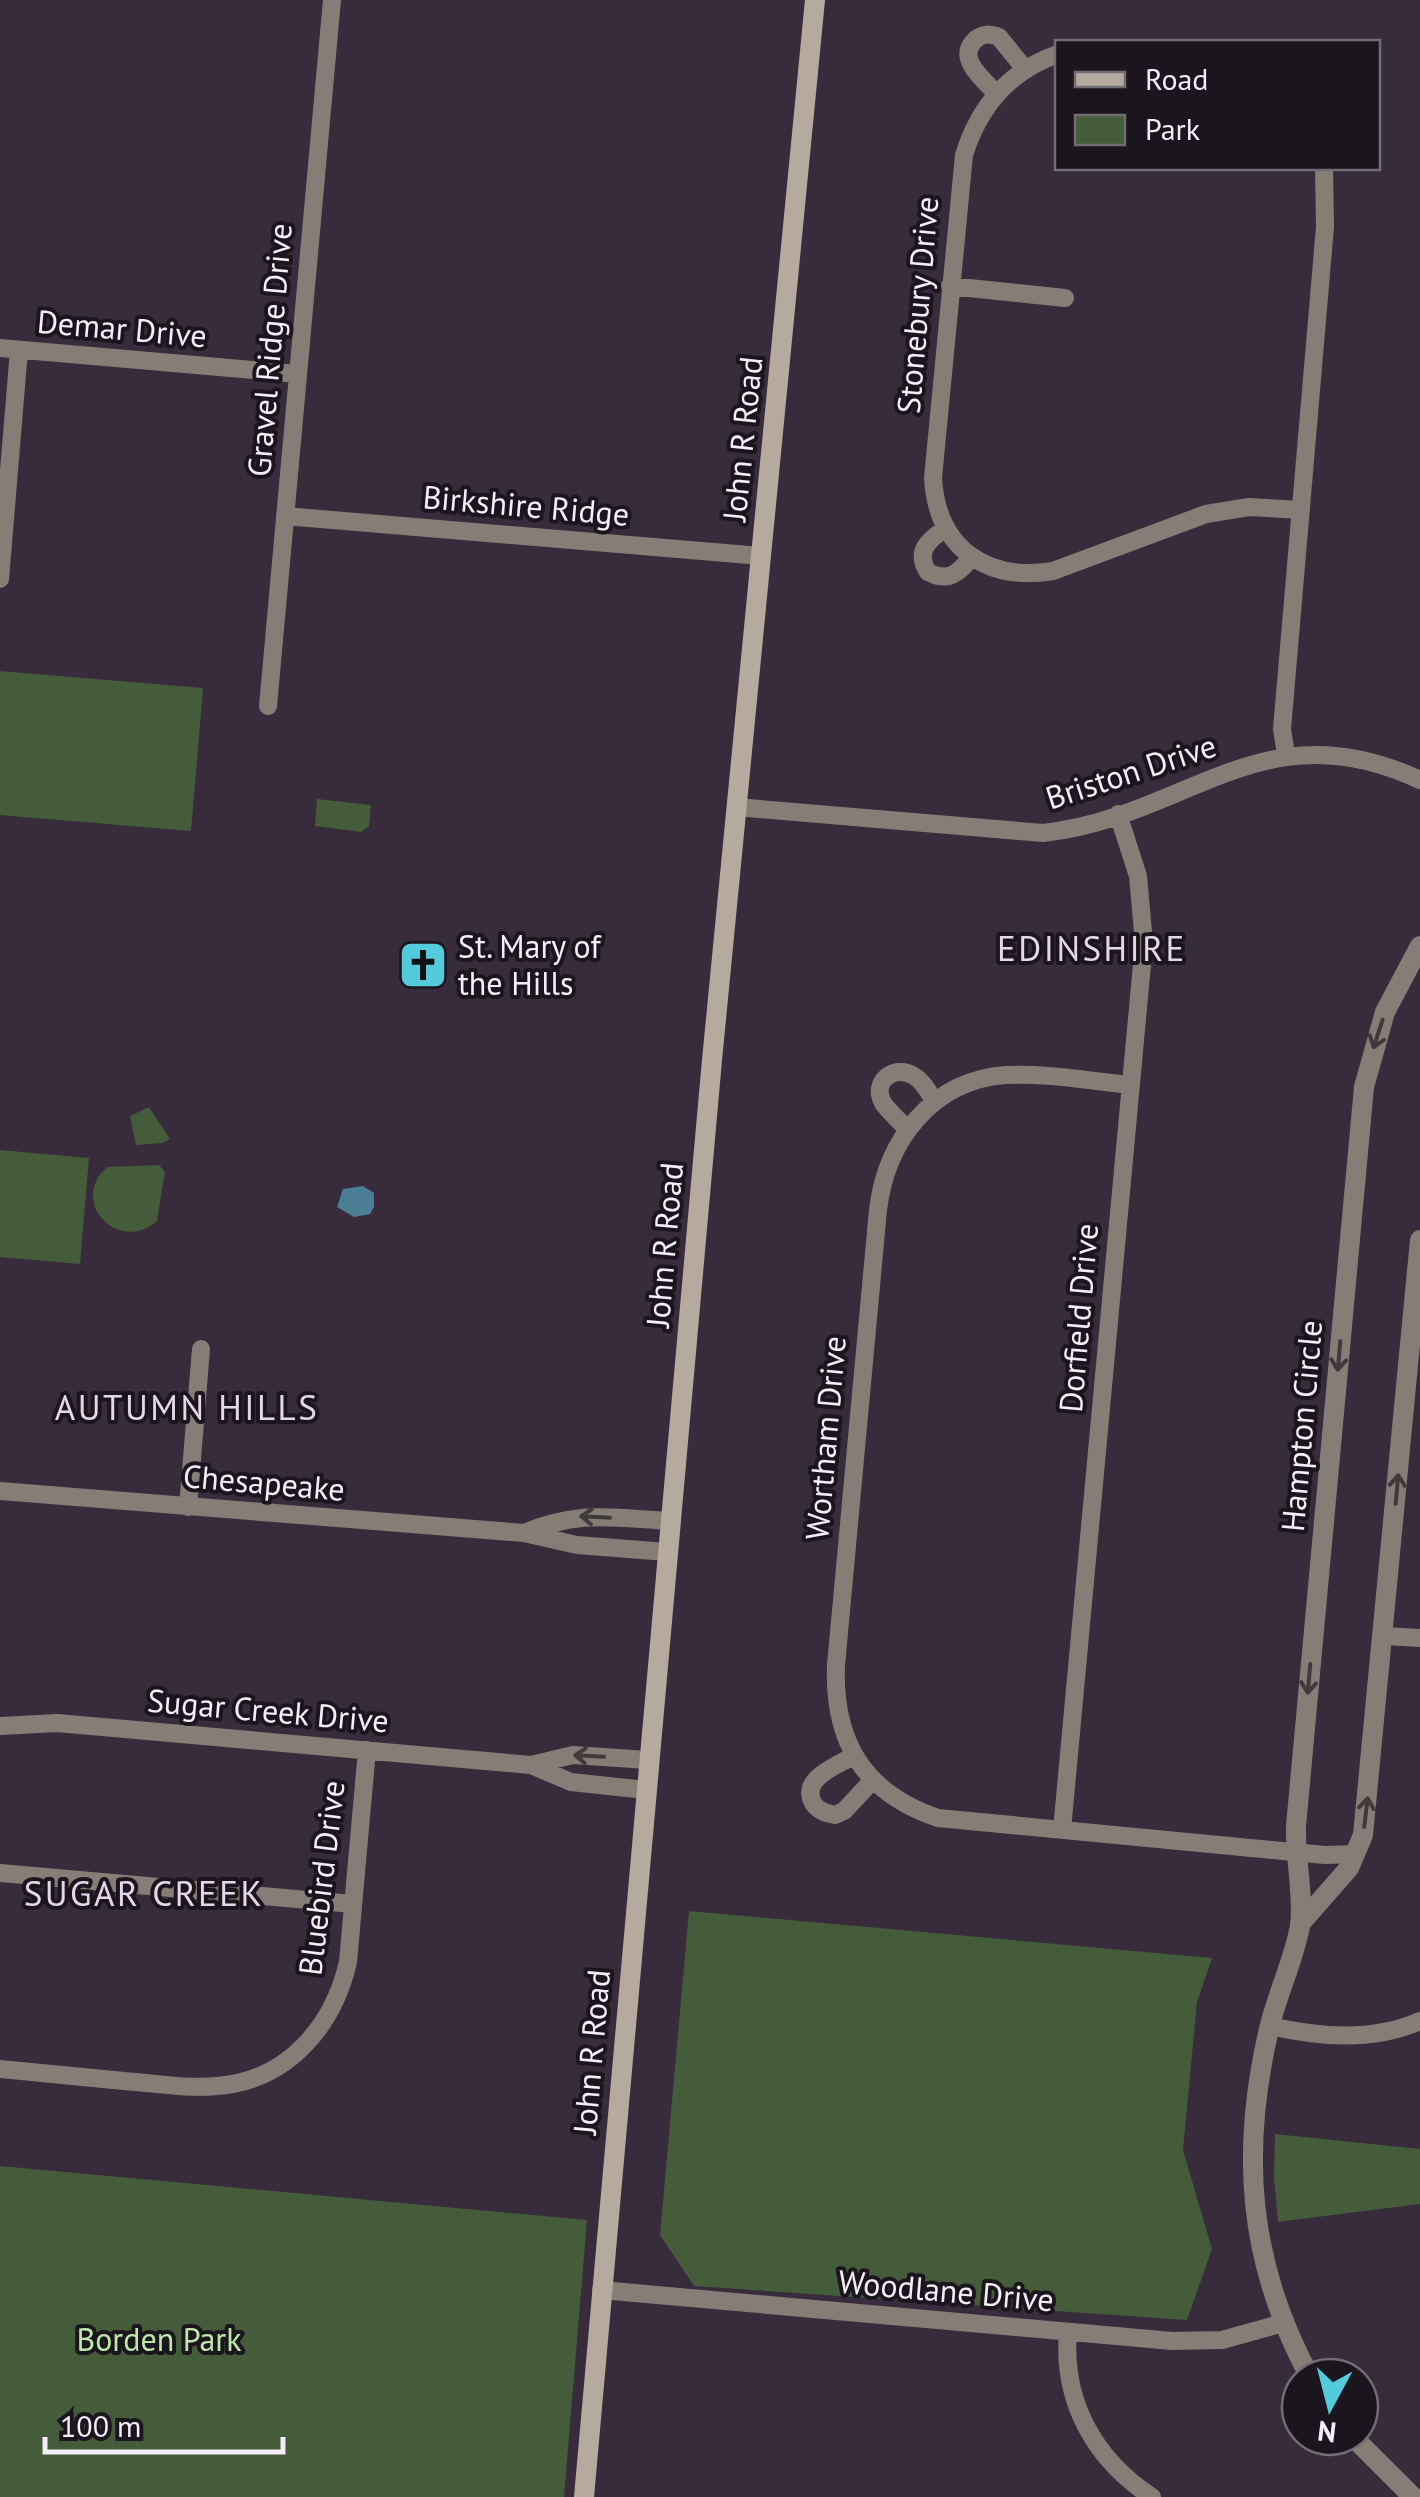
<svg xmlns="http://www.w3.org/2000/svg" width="1420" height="2497" font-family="'PT Sans',sans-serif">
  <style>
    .green { fill: #455c3a }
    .water { fill: #4c7f96 }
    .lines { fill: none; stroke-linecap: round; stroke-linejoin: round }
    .minor { stroke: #867e76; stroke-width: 18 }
    .tertiary { stroke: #867e76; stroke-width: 20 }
    .secondary { stroke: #b6aa9e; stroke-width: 20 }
    .oneway { stroke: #403a3c }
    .labels { text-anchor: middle; stroke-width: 8; stroke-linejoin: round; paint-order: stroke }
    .street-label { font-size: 32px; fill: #f5edf8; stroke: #1b161d }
    .poi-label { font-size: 32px; fill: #f5edf8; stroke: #1b161d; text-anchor: start }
    .park-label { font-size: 32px; fill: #bde8a9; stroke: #1b161d }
    .neighbourhood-label { font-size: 35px; letter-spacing: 2.5px; fill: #e6d6eb; stroke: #1b161d }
  </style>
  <rect width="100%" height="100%" fill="#372b3c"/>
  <path class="green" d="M0,671L203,688L191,831L0,815Z
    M317,799L371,805L369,826L361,832L315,826Z
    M149,1107L170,1139L162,1143L136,1145L130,1116Z
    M0,1150L89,1158L80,1264L0,1257Z
    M159,1165L165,1172L157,1221C119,1255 68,1202 107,1167Z
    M689,1911L1212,1958L1197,2002L1183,2150L1212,2249L1187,2320L694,2286L660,2235Z
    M1275,2134L1420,2149V2204L1278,2222L1274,2177Z
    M0,2166L587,2220L564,2497H0Z"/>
  <path class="water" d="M363,1186L374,1193V1207L370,1214L354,1217L337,1207L343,1189Z"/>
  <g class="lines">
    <path class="minor" d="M1058,54C1009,71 979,107 964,155L933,478C937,547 985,582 1053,571L1206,514L1249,507L1301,510
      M996,93C983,79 955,58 976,39C984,33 990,34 999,37L1025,69
      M950,286L1065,298
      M0,348L298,374
      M285,516L761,556
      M945,529C928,540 915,552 928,572C949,583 958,573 972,557
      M0,579L19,350
      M268,706L332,0
      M1286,755L1282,729L1325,227L1324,168
      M736,807L1043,833C1188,817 1263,706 1420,780
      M1130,1085C1090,1081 1047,1073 1006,1075C932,1080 886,1141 878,1210L836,1665C833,1742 864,1793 938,1818L1325,1855L1355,1854
      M906,1128C899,1120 889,1112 883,1103C871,1081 895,1064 914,1076C923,1081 929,1093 935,1102
      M0,1491L524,1533L577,1545L667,1552
      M188,1507L201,1349
      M524,1533C580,1510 611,1518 670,1521
      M1384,1636L1420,1638
      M0,1726L57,1723L531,1765L571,1782L646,1790
      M853,1756C837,1766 800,1778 813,1803C818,1811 826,1813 835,1815L844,1811L872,1781
      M531,1765L573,1755L648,1760
      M1062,1830L1144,943L1138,876L1118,814
      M0,1873L353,1904
      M1270,2026C1319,2037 1372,2042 1420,2021
      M0,2069C41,2073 83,2077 124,2081C155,2083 186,2089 217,2086C287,2081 333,2027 348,1962L367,1750
      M601,2290L1172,2341L1222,2340L1283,2323
      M1068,2332C1062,2401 1094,2459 1152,2497"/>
    <path class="tertiary" d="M1300,1924L1349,1868L1363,1835L1420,1240
      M1310,2377C1248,2263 1240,2153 1269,2029C1277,1994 1294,1960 1300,1926C1304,1899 1295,1856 1296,1826L1364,1087L1385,1012L1420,946
      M1353,2437L1413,2497"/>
    <path class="secondary" d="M584,2497L712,1060L815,0"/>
  </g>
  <defs><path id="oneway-shaft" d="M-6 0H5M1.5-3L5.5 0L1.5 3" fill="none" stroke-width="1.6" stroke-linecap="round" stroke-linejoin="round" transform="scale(2.5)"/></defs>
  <g class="oneway">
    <use href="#oneway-shaft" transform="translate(1378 1034) rotate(108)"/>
    <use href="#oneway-shaft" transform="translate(1339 1356) rotate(95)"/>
    <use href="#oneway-shaft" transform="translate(1397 1489) rotate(-85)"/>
    <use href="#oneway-shaft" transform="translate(595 1517) rotate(-177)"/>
    <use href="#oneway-shaft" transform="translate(1309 1679) rotate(95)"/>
    <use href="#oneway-shaft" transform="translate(589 1756) rotate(-177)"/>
    <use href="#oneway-shaft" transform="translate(1366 1812) rotate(-83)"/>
  </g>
  <defs>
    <g id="church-square" transform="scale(2.5)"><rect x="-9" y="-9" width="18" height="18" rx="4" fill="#53cbdb" stroke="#1b161d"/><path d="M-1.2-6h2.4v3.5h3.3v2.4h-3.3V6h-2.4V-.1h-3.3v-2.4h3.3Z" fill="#111"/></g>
  </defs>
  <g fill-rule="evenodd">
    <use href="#church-square" x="423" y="965"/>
  </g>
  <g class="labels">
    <g class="street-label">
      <text transform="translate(918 305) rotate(-85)" y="11">Stonebury Drive</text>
      <text transform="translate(122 329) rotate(5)" y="11">Demar Drive</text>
      <text transform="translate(270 350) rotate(-85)" y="11">Gravel Ridge Drive</text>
      <text transform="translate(743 439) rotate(-84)" y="11">John R Road</text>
      <text transform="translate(526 506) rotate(5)" y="11">Birkshire Ridge</text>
      <text transform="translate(1131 772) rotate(-18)" y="11">Briston Drive</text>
      <text transform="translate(665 1245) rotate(-85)" y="11">John R Road</text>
      <text transform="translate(1079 1318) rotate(-85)" y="11">Dorfield Drive</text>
      <text transform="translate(1302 1426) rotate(-85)" y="11">Hampton Circle</text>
      <text transform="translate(826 1438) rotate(-85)" y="11">Wortham Drive</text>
      <text transform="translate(264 1483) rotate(5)" y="11">Chesapeake</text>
      <text transform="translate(268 1711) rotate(5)" y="11">Sugar Creek Drive</text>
      <text transform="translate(322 1878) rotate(-83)" y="11">Bluebird Drive</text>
      <text transform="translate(592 2052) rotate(-85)" y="11">John R Road</text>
      <text transform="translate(946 2291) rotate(5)" y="11">Woodlane Drive</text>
    </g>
    <g class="poi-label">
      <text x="458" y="958">St. Mary of<tspan x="458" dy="37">the Hills</tspan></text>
    </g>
    <g class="park-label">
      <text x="159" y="2351">Borden Park</text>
    </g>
    <g class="neighbourhood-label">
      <text x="1092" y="961">EDINSHIRE</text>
      <text x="187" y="1420">AUTUMN HILLS</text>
      <text x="144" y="1906">SUGAR CREEK</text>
    </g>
  </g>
  <rect x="1055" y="40" width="325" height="130" fill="#1b161d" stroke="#726c75" stroke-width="2.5"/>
  <rect x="1075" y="72" width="50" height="15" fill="#b6aa9e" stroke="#726c75" stroke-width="2.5"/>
  <text x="1145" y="90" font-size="30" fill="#f5edf8">Road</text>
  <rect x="1075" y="115" width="50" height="30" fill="#455c3a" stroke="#726c75" stroke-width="2.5"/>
  <text x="1145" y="140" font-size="30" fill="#f5edf8">Park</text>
  <g transform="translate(1330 2407) rotate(187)"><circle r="48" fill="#1b161d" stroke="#726c75" stroke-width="2.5"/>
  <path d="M0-8L18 38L0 25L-18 38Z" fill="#53cbdb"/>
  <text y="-15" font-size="28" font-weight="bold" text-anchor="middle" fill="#f5edf8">N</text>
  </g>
  <path d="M45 2437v15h238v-15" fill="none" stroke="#f5edf8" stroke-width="5"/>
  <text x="60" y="2437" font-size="30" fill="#f5edf8" stroke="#1b161d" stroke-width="8" paint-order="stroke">100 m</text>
</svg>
